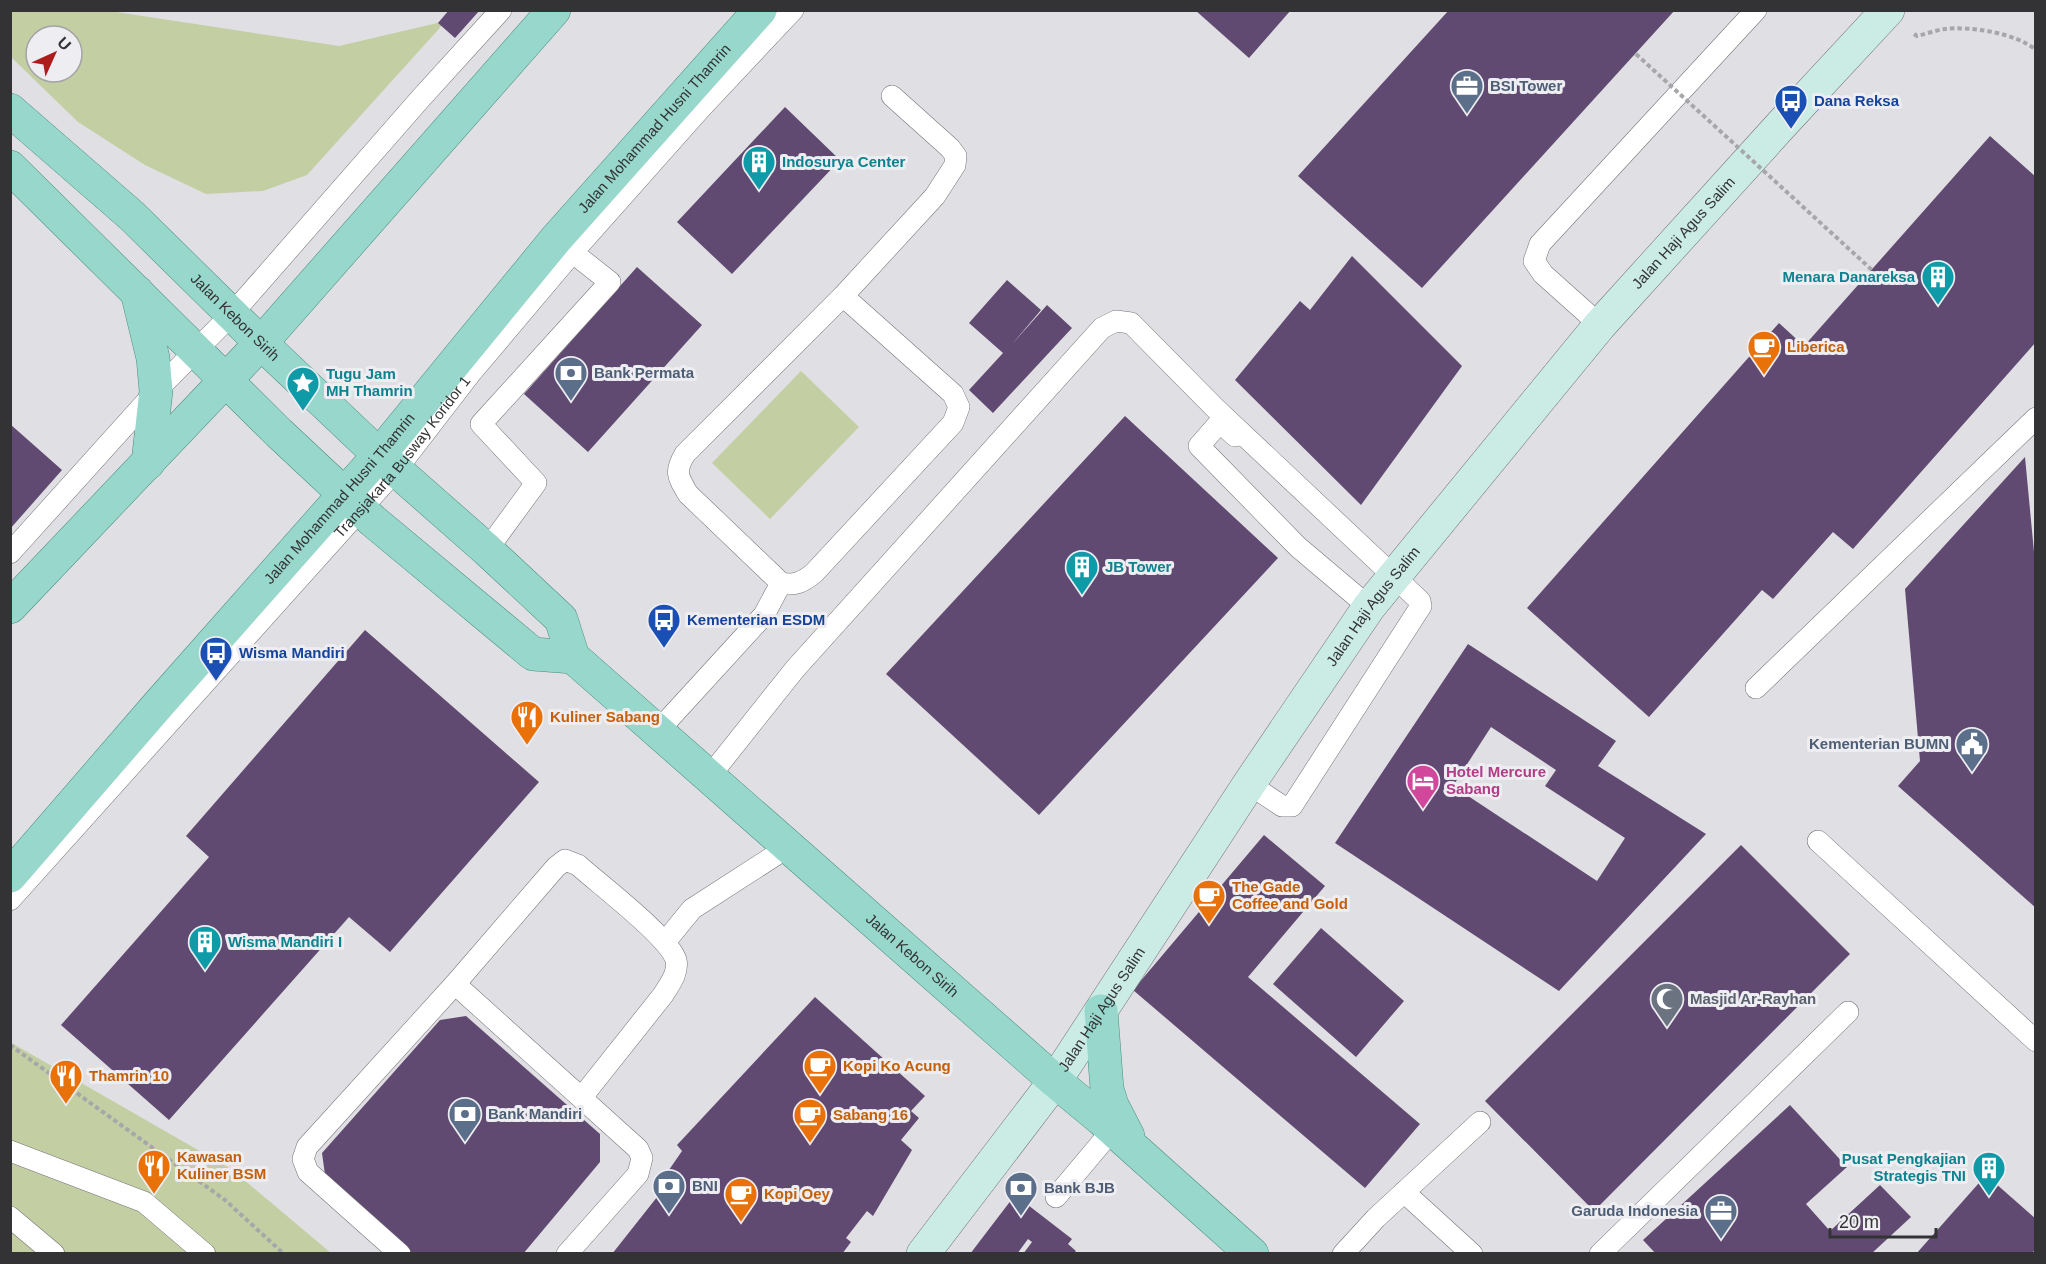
<svg xmlns="http://www.w3.org/2000/svg" width="2046" height="1264" font-family="Helvetica,sans-serif">
  <style>
    .green { fill: #c3cea3; fill-rule: evenodd }
    .building { fill: #614a71; fill-rule: evenodd }
    .lines { fill: none; stroke-linecap: round; stroke-linejoin: round }
    .lane-casing { stroke: #747378; stroke-width: 22 }
    .secondary-casing { stroke: #747378; stroke-width: 34 }
    .primary-casing { stroke: #488d80; stroke-width: 34 }
    .path { stroke: #a7a7aa; stroke-width: 4; stroke-dasharray: 4.5 3; stroke-linecap: butt }
    .lane { stroke: #fff; stroke-width: 21 }
    .secondary { stroke: #cbebe5; stroke-width: 33 }
    .primary { stroke: #98d7cb; stroke-width: 33 }
    .path-bridge { stroke: #a7a7aa; stroke-width: 4; stroke-dasharray: 4.5 3; stroke-linecap: butt }
    .labels { text-anchor: middle; stroke-width: 6; stroke-linejoin: round; paint-order: stroke }
    .service-label { font-size: 15px; font-weight: bold; fill: #4e5e75; stroke: #ededf2; text-anchor: start }
    .transit-label { font-size: 15px; font-weight: bold; fill: #164399; stroke: #ededf2; text-anchor: start }
    .street-label { font-size: 15px; fill: #333335; stroke: #ededf2 }
    .culture-label { font-size: 15px; font-weight: bold; fill: #0d838f; stroke: #ededf2; text-anchor: start }
    .food-label { font-size: 15px; font-weight: bold; fill: #c56008; stroke: #ededf2; text-anchor: start }
    .hotel-label { font-size: 15px; font-weight: bold; fill: #b23c85; stroke: #ededf2; text-anchor: start }
    .worship-label { font-size: 15px; font-weight: bold; fill: #5b616d; stroke: #ededf2; text-anchor: start }
  </style>
  <rect width="100%" height="100%" fill="#e0e0e4"/>
  <path class="green" d="M10,11H110L339,46L446,21L307,175L263,191L206,194L145,165L78,122L11,57ZM36,36H72V72H36Z
    M801,371L859,427L770,519L712,463Z
    M10,1042L231,1169L331,1253H11Z"/>
  <path class="building" d="M449,10H480L455,38L438,23Z
    M1195,10H1291L1249,58Z
    M1449,10H1675L1422,288L1298,176Z
    M785,107L840,160L732,274L677,222Z
    M1990,136L2036,177V342L1853,549L1833,532L1773,599L1762,590L1649,717L1527,608L1779,323L1804,346Z
    M1352,256L1462,366L1361,505L1235,380L1300,301L1310,310Z
    M637,267L702,325L588,452L524,394Z
    M1007,280L1041,310L1013,343L1047,305L1072,328L993,413L969,390L1003,353L969,323Z
    M1125,416L1278,558L1039,815L886,674Z
    M10,424L62,470L10,529Z
    M2025,457L2036,573V908L1898,786L1920,761L1905,589Z
    M365,630L539,782L390,952L349,917L169,1120L61,1025L209,857L186,836Z
    M1468,644L1616,741L1598,766L1706,834L1559,991L1335,843ZM1491,727L1556,770L1545,786L1625,838L1597,881L1453,786Z
    M1264,835L1325,886L1248,977L1420,1124L1365,1188L1133,990Z
    M1741,845L1850,954L1594,1211L1485,1101Z
    M1321,928L1404,1001L1356,1057L1273,984Z
    M815,997L925,1096L911,1111L919,1118L901,1140L912,1150L873,1216L867,1211L846,1238L851,1242L842,1254H612L665,1187L660,1183L682,1151L677,1145Z
    M466,1016L600,1134V1162L523,1254H409L326,1182L322,1153L440,1020Z
    M1790,1105L1847,1167L1806,1204L1830,1231L1880,1185L1911,1217L1871,1254H1784L1782,1252L1780,1254H1656L1643,1240Z
    M1986,1175L2036,1219V1249L2031,1254H1916Z
    M1015,1195L1072,1239L1068,1244L1076,1251L1073,1254H1023L1032,1242L1028,1239L1017,1254H970Z"/>
  <g class="lines">
    <g class="lane-casing">
      <g id="lane">
        <path d="M843,296L685,454C674,472 678,477 688,494L781,583C795,586 803,582 814,573L953,423L959,407L953,394L843,296L935,196L955,165L956,156L950,148L892,96"/>
        <path d="M1600,325L1543,274L1534,261L1540,244L1756,10"/>
        <path d="M1235,436L1220,422L1199,446L1298,547L1369,607"/>
        <path d="M487,550L536,483L481,424L610,282L563,245"/>
        <path d="M10,553L156,391L232,314L421,98L501,10"/>
        <path d="M1756,688L2036,418"/>
        <path d="M657,732L764,615L781,583"/>
        <path d="M709,777L795,669L1102,328L1116,321L1131,323L1215,408L1420,601L1421,606L1292,806H1282L1249,784"/>
        <path d="M1818,841L2036,1041"/>
        <path id="s1" d="M10,900L396,470L470,374L573,252L700,109L793,10"/>
        <path d="M665,942L692,909L788,847"/>
        <path d="M455,984L638,1149L642,1158L638,1174L567,1254"/>
        <path d="M10,1151L144,1202L205,1254"/>
        <path d="M1404,1192L1472,1254"/>
        <path d="M1056,1197L1113,1129"/>
        <path d="M10,1217L54,1254"/>
        <path d="M400,1254L308,1172L303,1159L307,1147L455,984L556,867L565,860L578,865C599,884 669,937 676,960C679,973 669,985 663,995L582,1097"/>
        <path d="M1343,1254L1376,1218L1480,1122"/>
        <path d="M1600,1254L1848,1012"/>
      </g>
    </g>
    <g class="secondary-casing">
      <g id="secondary">
        <path id="s2" d="M923,1254L1055,1081L1249,784L1369,607L1600,325L1783,123L1888,10"/>
      </g>
    </g>
    <g class="primary-casing">
      <g id="primary">
        <path id="s3" d="M10,110L132,216L261,343L379,455L487,550L561,619L573,657L1055,1081L1101,1119L1252,1254"/>
        <path d="M10,167L279,433L373,521L533,654L573,657"/>
        <path d="M137,292L153,358L156,391L148,463"/>
        <path d="M10,607L261,343L554,10"/>
        <path id="s4" d="M10,876L158,705L379,455L556,239L760,10"/>
        <path d="M1101,1011L1107,1089L1112,1105L1128,1136"/>
      </g>
    </g>
    <path class="path" d="M1914,34L1917,36C1926,34 1936,30 1945,29C1970,26 2016,33 2036,50
      M10,1045L225,1200L284,1254"/>
    <use href="#lane" class="lane"/>
    <use href="#secondary" class="secondary"/>
    <use href="#primary" class="primary"/>
    <path class="path-bridge" d="M1636,54L1872,270"/>
  </g>
  <defs>
    <g id="office-pin" transform="scale(1.725)"><path d="M0 17L-7.5 6A9.5 9.5 0 1 1 7.5 6Z" fill="#5c6f8a" stroke="#ededf2"/><path d="M-6-3h4V-5.5h4V-3h4V5H-6ZM-1-4.5V-3h2v-1.5ZM-6 0V1H6V0Z" fill="#fff"/></g>
    <g id="bus-pin" transform="scale(1.725)"><path d="M0 17L-7.5 6A9.5 9.5 0 1 1 7.5 6Z" fill="#1a4fb4" stroke="#ededf2"/><path d="M-5-6H5V4H4V6H2V4H-2V6H-4V4H-5ZM-3.5-4V0h7V-4ZM-3.5 1.2v1.5H-2V1.2ZM2 1.2v1.5H3.5V1.2Z" fill="#fff"/></g>
    <g id="building-pin" transform="scale(1.725)"><path d="M0 17L-7.5 6A9.5 9.5 0 1 1 7.5 6Z" fill="#0f9aa8" stroke="#ededf2"/><path d="M-4-6H4V6H1V3H-1V6H-4ZM-2.5-4.3h1.7v1.8h-1.7ZM.8-4.3h1.7v1.8H.8ZM-2.5-1h1.7V.8h-1.7ZM.8-1h1.7V.8H.8Z" fill="#fff"/></g>
    <g id="cafe-pin" transform="scale(1.725)"><path d="M0 17L-7.5 6A9.5 9.5 0 1 1 7.5 6Z" fill="#e8710a" stroke="#ededf2"/><path d="M-5.5-4.5H6V0H3Q3 3.5 0 3.5H-2.5Q-5.5 3.5-5.5 0ZM3-3.2v2h1.7v-2ZM-6 4.5H4V6H-6Z" fill="#fff"/></g>
    <g id="bank-pin" transform="scale(1.725)"><path d="M0 17L-7.5 6A9.5 9.5 0 1 1 7.5 6Z" fill="#5c6f8a" stroke="#ededf2"/><path d="M-6-4H6V4H-6ZM0-2.3a2.3 2.3 0 1 0 0 4.6a2.3 2.3 0 1 0 0-4.6Z" fill="#fff"/></g>
    <g id="sight-pin" transform="scale(1.725)"><path d="M0 17L-7.5 6A9.5 9.5 0 1 1 7.5 6Z" fill="#0f9aa8" stroke="#ededf2"/><path d="M0-6L1.8-2.2L6-1.7L2.9 1.2L3.7 5.4L0 3.3L-3.7 5.4L-2.9 1.2L-6-1.7L-1.8-2.2Z" fill="#fff"/></g>
    <g id="restaurant-pin" transform="scale(1.725)"><path d="M0 17L-7.5 6A9.5 9.5 0 1 1 7.5 6Z" fill="#e8710a" stroke="#ededf2"/><path d="M-5-6h1v4h1v-4h1v4h1v-4h1v5L-1.5 .5V6h-2V.5L-5-1ZM5-6V6H3V1.5H1.5Q1.5-4 5-6Z" fill="#fff"/></g>
    <g id="civic-pin" transform="scale(1.725)"><path d="M0 17L-7.5 6A9.5 9.5 0 1 1 7.5 6Z" fill="#5c6f8a" stroke="#ededf2"/><path d="M-.6-6.5H3V-4.5H.6V-3L4-1V1h2V6H-6V1h2V-1L-.6-3ZM-1.2 2.5V6h2.4V2.5Z" fill="#fff"/></g>
    <g id="hotel-pin" transform="scale(1.725)"><path d="M0 17L-7.5 6A9.5 9.5 0 1 1 7.5 6Z" fill="#d1479c" stroke="#ededf2"/><path d="M-6-4.5h1.5V1H6V5H4.5V3h-9V5H-6ZM-4 0a1.8 1.8 0 1 1 3.6 0ZM.5 0V-2.5h3Q6-2.5 6 0Z" fill="#fff"/></g>
    <g id="mosque-pin" transform="scale(1.725)"><path d="M0 17L-7.5 6A9.5 9.5 0 1 1 7.5 6Z" fill="#6b7280" stroke="#ededf2"/><path d="M3.5-4.9A6 6 0 1 0 3.5 4.9A5 5 0 1 1 3.5-4.9Z" fill="#fff"/></g>
  </defs>
  <g fill-rule="evenodd">
    <use href="#office-pin" x="1467" y="86"/>
    <use href="#bus-pin" x="1791" y="101"/>
    <use href="#building-pin" x="759" y="162"/>
    <use href="#building-pin" x="1938" y="277"/>
    <use href="#cafe-pin" x="1764" y="347"/>
    <use href="#bank-pin" x="571" y="373"/>
    <use href="#sight-pin" x="303" y="383"/>
    <use href="#building-pin" x="1082" y="567"/>
    <use href="#bus-pin" x="664" y="620"/>
    <use href="#bus-pin" x="216" y="653"/>
    <use href="#restaurant-pin" x="527" y="717"/>
    <use href="#civic-pin" x="1972" y="744"/>
    <use href="#hotel-pin" x="1423" y="781"/>
    <use href="#cafe-pin" x="1209" y="896"/>
    <use href="#building-pin" x="205" y="942"/>
    <use href="#mosque-pin" x="1667" y="999"/>
    <use href="#cafe-pin" x="820" y="1066"/>
    <use href="#restaurant-pin" x="66" y="1076"/>
    <use href="#bank-pin" x="465" y="1114"/>
    <use href="#cafe-pin" x="810" y="1115"/>
    <use href="#restaurant-pin" x="154" y="1166"/>
    <use href="#building-pin" x="1989" y="1168"/>
    <use href="#bank-pin" x="669" y="1186"/>
    <use href="#bank-pin" x="1021" y="1188"/>
    <use href="#cafe-pin" x="741" y="1194"/>
    <use href="#office-pin" x="1721" y="1211"/>
  </g>
  <g class="labels">
    <g class="service-label">
      <text x="1490" y="91">BSI Tower</text>
      <text x="594" y="378">Bank Permata</text>
      <text x="1949" y="749" text-anchor="end">Kementerian BUMN</text>
      <text x="488" y="1119">Bank Mandiri</text>
      <text x="692" y="1191">BNI</text>
      <text x="1044" y="1193">Bank BJB</text>
      <text x="1698" y="1216" text-anchor="end">Garuda Indonesia</text>
    </g>
    <g class="transit-label">
      <text x="1814" y="106">Dana Reksa</text>
      <text x="687" y="625">Kementerian ESDM</text>
      <text x="239" y="658">Wisma Mandiri</text>
    </g>
    <g class="street-label">
      <text dy="5" stroke="none"><textPath href="#s4" startOffset="987">Jalan Mohammad Husni Thamrin</textPath></text>
      <text dy="5" stroke="none"><textPath href="#s2" startOffset="1275">Jalan Haji Agus Salim</textPath></text>
      <text dy="5" stroke="none"><textPath href="#s3" startOffset="306">Jalan Kebon Sirih</textPath></text>
      <text dy="5" stroke="none"><textPath href="#s1" startOffset="592">Transjakarta Busway Koridor 1</textPath></text>
      <text dy="5" stroke="none"><textPath href="#s4" startOffset="501">Jalan Mohammad Husni Thamrin</textPath></text>
      <text dy="5" stroke="none"><textPath href="#s2" startOffset="789">Jalan Haji Agus Salim</textPath></text>
      <text dy="5" stroke="none"><textPath href="#s3" startOffset="1242">Jalan Kebon Sirih</textPath></text>
      <text dy="5" stroke="none"><textPath href="#s2" startOffset="303">Jalan Haji Agus Salim</textPath></text>
    </g>
    <g class="culture-label">
      <text x="782" y="167">Indosurya Center</text>
      <text x="1915" y="282" text-anchor="end">Menara Danareksa</text>
      <text x="326" y="379">Tugu Jam<tspan x="326" dy="17">MH Thamrin</tspan></text>
      <text x="1105" y="572">JB Tower</text>
      <text x="228" y="947">Wisma Mandiri I</text>
      <text x="1966" y="1164" text-anchor="end">Pusat Pengkajian<tspan x="1966" dy="17">Strategis TNI</tspan></text>
    </g>
    <g class="food-label">
      <text x="1787" y="352">Liberica</text>
      <text x="550" y="722">Kuliner Sabang</text>
      <text x="1232" y="892">The Gade<tspan x="1232" dy="17">Coffee and Gold</tspan></text>
      <text x="843" y="1071">Kopi Ko Acung</text>
      <text x="89" y="1081">Thamrin 10</text>
      <text x="833" y="1120">Sabang 16</text>
      <text x="177" y="1162">Kawasan<tspan x="177" dy="17">Kuliner BSM</tspan></text>
      <text x="764" y="1199">Kopi Oey</text>
    </g>
    <g class="hotel-label">
      <text x="1446" y="777">Hotel Mercure<tspan x="1446" dy="17">Sabang</tspan></text>
    </g>
    <g class="worship-label">
      <text x="1690" y="1004">Masjid Ar-Rayhan</text>
    </g>
  </g>
  <rect width="2046" height="1264" fill="none" stroke="#333335" stroke-width="24"/>
  <g transform="translate(54 54) rotate(45)"><circle r="28" fill="#ededf2" stroke="#a3a3a6" stroke-width="1.5"/>
  <path d="M0-4.5L10 22L0 15L-10 22Z" fill="#ae1c1c"/>
  <text y="-9" font-size="16" font-weight="bold" text-anchor="middle" fill="#333335">U</text>
  </g>
  <path d="M1830 1228v9h106v-9" fill="none" stroke="#333335" stroke-width="3"/>
  <text x="1839" y="1228" font-size="18" fill="#333335" stroke="#ededf2" stroke-width="4.5" paint-order="stroke">20 m</text>
</svg>
